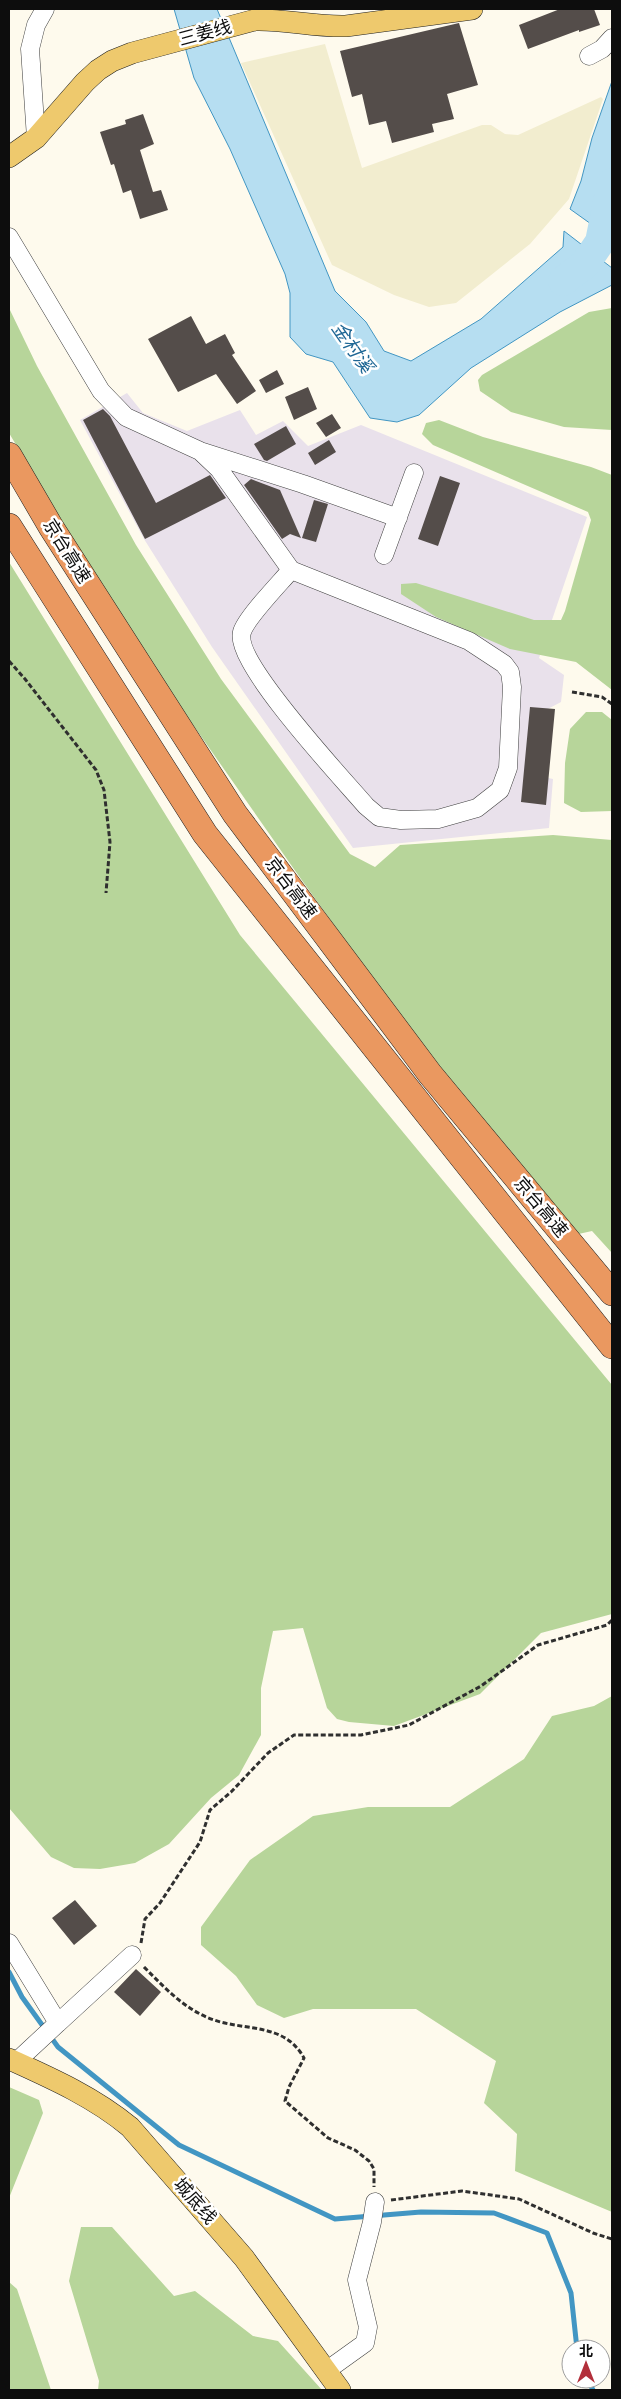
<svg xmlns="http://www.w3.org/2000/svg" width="621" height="2399" font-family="'PT Serif','Noto Sans SC',serif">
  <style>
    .industrial { fill: #e9e1eb }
    .farmland { fill: #f2edcf }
    .forest { fill: #b7d59a }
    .water { fill: #b6def1; stroke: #4296c3 }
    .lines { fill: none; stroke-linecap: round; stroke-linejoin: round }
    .stream { stroke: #4296c3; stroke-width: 5 }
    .river { stroke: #b6def1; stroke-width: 30 }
    .building { fill: #544d4a }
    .minor-casing { stroke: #404040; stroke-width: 19 }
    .major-casing { stroke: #1e1e1e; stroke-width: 22 }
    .highway-casing { stroke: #1e1e1e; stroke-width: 26 }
    .path { stroke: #2f2f2f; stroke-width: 3; stroke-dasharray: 5 2.5; stroke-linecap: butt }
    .minor { stroke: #fff; stroke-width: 18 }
    .major { stroke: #eec96d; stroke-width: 21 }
    .highway { stroke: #ea9860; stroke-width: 25 }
    .labels { text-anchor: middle; stroke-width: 5; stroke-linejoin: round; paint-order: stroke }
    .street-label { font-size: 18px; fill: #0d0d0d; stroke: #fff }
    .water-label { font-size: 19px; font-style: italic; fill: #1f6795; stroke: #fff }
  </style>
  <rect width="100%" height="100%" fill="#fefaed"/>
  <path class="industrial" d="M127,393L143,413L187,431L240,410L256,435L283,421L308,446L361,425L587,517L539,658L564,675L561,702L542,712L539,776L553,779L549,828L353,848L212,647L144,539L80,420Z"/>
  <path class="farmland" d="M325,44L362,168L482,125H491L505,134L518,135L601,97L603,99L569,199L530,244L456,303L429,307L394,295L332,265L241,63Z"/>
  <path class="forest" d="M9,308L37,366L136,545L221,679L350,854L375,867L400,845L553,835L612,840V1253L592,1231L574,1235L392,1006L296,872L170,692L70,535L9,433Z
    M612,308V430L564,427L511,412L480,391L478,380L482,375L589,312Z
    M439,420L483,437L591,467L612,475V690L576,662L510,649L436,617L401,594V584L416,583L534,620H561L565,611L591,520L588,512L433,445L422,434L426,423Z
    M9,562L240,935L612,1385V1614L541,1633L480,1694L394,1726L349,1722L337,1719L327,1708L303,1628L273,1631L261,1688V1735L239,1775L211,1798L169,1844L135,1863L100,1869L74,1868L51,1857L9,1808Z
    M586,712H602L612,720V811L581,812L564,803L565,763L570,729Z
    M612,1696V2212L515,2171L517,2134L484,2103L496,2061L416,2009H313L284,2018L257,2005L236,1976L201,1945V1927L250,1860L313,1816L368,1807H450L524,1759L552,1716L594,1706Z
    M9,2087L39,2100L43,2113L9,2198Z
    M81,2227H112L174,2296L195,2291L253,2336L278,2341L322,2390H98L99,2381L69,2281Z
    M9,2282L17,2289L51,2390H9Z"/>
  <path class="water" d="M174,9H217L335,291L366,322L384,351L411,361L481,319L563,247L564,231L612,268V285L560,312L471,368L419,415L397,422L370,418L333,362L306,354L290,337V293L285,274L230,149L194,78Z
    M612,81V239L570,209L581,181L592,138Z"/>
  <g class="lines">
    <path class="stream" d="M9,1972L22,1997L58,2047L179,2145L335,2219L421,2212L494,2213L547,2233L571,2293L577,2349
      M587,2379L593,2390"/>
    <path class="river" d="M563,281L585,264L600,242L612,183"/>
  </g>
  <path class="building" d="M560,9H594L600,25L579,32V30L528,49L519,25Z
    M459,23L478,85L447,94L454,119L432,124L434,132L392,143L386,121L369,125L362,94L352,97L340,51Z
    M143,114L154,144L140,150L153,192L161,190L168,210L140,219L131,190L123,193L114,164L111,165L100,132L126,124L125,120Z
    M191,316L206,344L225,334L235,353L232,355L256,391L237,404L216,374L178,392L148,339Z
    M277,370L284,384L266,393L259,380Z
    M308,387L317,409L294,420L285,397Z
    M103,409L110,416L156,503L210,475L226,498L145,539L83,420Z
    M332,414L341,428L326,437L316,423Z
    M286,426L296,444L267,461L264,460L254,444Z
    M329,440L336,452L315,465L308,453Z
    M440,476L460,483L438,546L418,539Z
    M251,479L280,490L301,538L290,534L282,539L244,485Z
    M314,500L328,504L316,542L302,538Z
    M530,707L555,709L546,805L521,802Z
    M75,1900L97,1926L74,1945L52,1918Z
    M136,1969L161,1992L140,2016L114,1992Z"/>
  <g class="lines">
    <g class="minor-casing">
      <path id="minor" d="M589,56L602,49L612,38
        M36,138L30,49L36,25L45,9
        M9,237L101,391L126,417L200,451L303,484L398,518
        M200,451L219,469L291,570L469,641L504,664L510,672L512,687L508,768L500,790L477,808L438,819L401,820L379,817L366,806C343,779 233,662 242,632C246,618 280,583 291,570
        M384,555L414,473
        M9,1943L58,2023L16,2062
        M58,2023L132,1955
        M326,2371L365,2343L368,2327L357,2280L372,2222L375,2202"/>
    </g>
    <g class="major-casing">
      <path id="major" d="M9,157L36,138L85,82L98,70L112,61L132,53L255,20C285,19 315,27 346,26L472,9
        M9,2059C51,2078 94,2097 130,2127L244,2258L340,2390"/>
    </g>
    <g class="highway-casing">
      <path id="highway" d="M9,455L51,527L235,814L430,1074L612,1293
        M9,526L205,834L612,1346"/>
    </g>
    <path class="path" d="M9,661L25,679L96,770L104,790L110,842L106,893
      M572,692L602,697L612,704
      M141,1943L145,1919L160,1903L200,1842L210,1810L231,1792L268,1753L294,1735H361L409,1725L481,1686L538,1645L607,1625L612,1620
      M144,1967C165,1988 185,2010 214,2020C246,2031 285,2023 304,2058L289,2087L285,2101L328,2138L355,2150L369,2161L374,2169V2187
      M391,2200L462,2191L519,2199L593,2233L612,2239"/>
    <use href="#minor" class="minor"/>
    <use href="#major" class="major"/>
    <use href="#highway" class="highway"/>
  </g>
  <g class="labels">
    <g class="street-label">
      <text transform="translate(205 33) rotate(-15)" y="6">三姜线</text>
      <text transform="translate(67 551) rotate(58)" y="6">京台高速</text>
      <text transform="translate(291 888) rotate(53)" y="6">京台高速</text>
      <text transform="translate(541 1207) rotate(50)" y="6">京台高速</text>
      <text transform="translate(195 2201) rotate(49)" y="6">城底线</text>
    </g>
    <g class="water-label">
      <text transform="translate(353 347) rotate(55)" y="7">金村溪</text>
    </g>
  </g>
  <rect width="621" height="2399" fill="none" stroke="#0d0d0d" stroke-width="20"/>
  <g transform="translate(586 2364)"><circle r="24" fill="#ffffff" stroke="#9e9e9e"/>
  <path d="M0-4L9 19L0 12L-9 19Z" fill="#b22f3b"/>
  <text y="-8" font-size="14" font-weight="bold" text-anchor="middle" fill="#0d0d0d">北</text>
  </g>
</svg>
